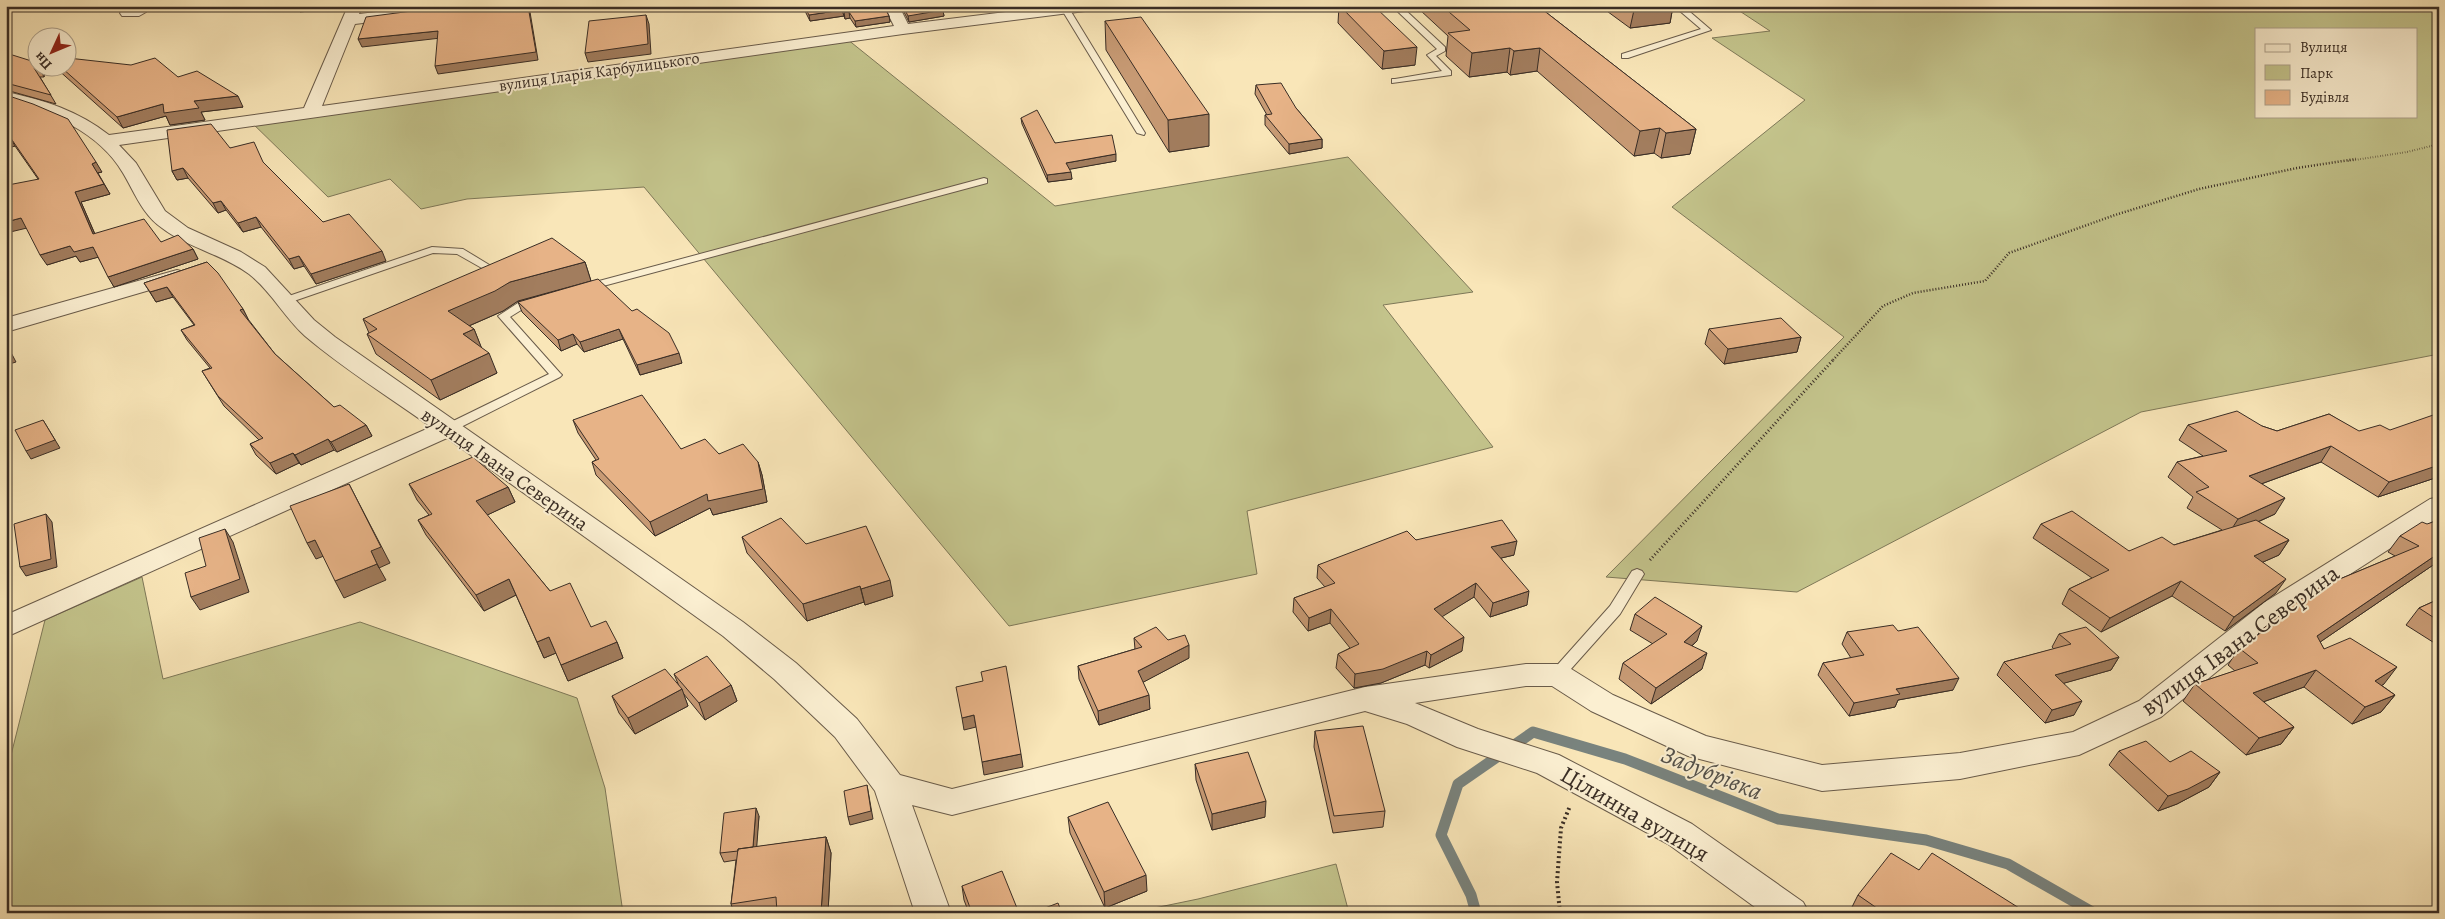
<svg xmlns="http://www.w3.org/2000/svg" width="2445" height="919" font-family="Alegreya,serif">
  <style>
    .green { fill: #c3c38b; stroke: #7e7858; fill-rule: evenodd }
    .lines { fill: none; stroke-linecap: round; stroke-linejoin: round }
    .stream { stroke: #79837e; stroke-width: 11 }
    .service-casing { stroke: #695b4a; stroke-width: 2 }
    .minor-casing { stroke: #695b4a; stroke-width: 2 }
    .path-far3 { stroke: #392d25; stroke-width: 2; stroke-dasharray: 0.5 2; stroke-linecap: butt }
    .path-far2 { stroke: #392d25; stroke-width: 2.5; stroke-dasharray: 1 2; stroke-linecap: butt }
    .path-far1 { stroke: #392d25; stroke-width: 3; stroke-dasharray: 1 2.5; stroke-linecap: butt }
    .path { stroke: #392d25; stroke-width: 4; stroke-dasharray: 2 3; stroke-linecap: butt }
    .service { fill: #fbefd1; fill-rule: evenodd }
    .minor { fill: #fbefd1; fill-rule: evenodd }
    .wall { fill: #c79a74; stroke: #392d25 }
    .shaded-wall { fill: #a27d5e; stroke: #392d25 }
    .building { fill: #e7b387; stroke: #392d25 }
    .labels { text-anchor: middle; stroke-width: 4; stroke-linejoin: round; paint-order: stroke }
    .far-street-label { font-size: 16px; fill: #392d25; stroke: #fbefd1 }
    .street-label { font-size: 20px; fill: #392d25; stroke: #fbefd1 }
    .near-street-label { font-size: 24px; fill: #392d25; stroke: #fbefd1 }
    .near-water-label { font-size: 25px; font-style: italic; fill: #54514a; stroke: #fbefd1 }
  </style>
  <rect width="100%" height="100%" fill="#f9e6b8"/>
  <filter id="stains"><feTurbulence type="fractalNoise" baseFrequency=".004" numOctaves="4"/><feColorMatrix values="0 0 0 0 .2 0 0 0 0 .09 0 0 0 0 .02 0 0 0 .5 -.17"/></filter>
  <radialGradient id="worn" r=".72"><stop offset=".6" stop-color="#630" stop-opacity="0"/><stop offset="1" stop-color="#630" stop-opacity=".3"/></radialGradient>
  <path class="green" d="M1732,6H2439V354L2141,412L1797,592L1606,577L1844,337L1672,207L1805,100L1712,38L1770,31ZM2256,29H2416V116H2256Z
    M842,35L1055,206L1348,157L1473,292L1383,305L1493,447L1247,511L1257,574L1009,626L644,187L467,199L421,209L390,179L328,197L247,118Z
    M142,577L163,679L360,622L577,698L605,788L623,913H6V775L45,620Z
    M1336,864L1349,913H1130L1198,899Z"/>
  <g class="lines">
    <path class="stream" d="M1476,913L1471,895L1441,835L1458,784L1533,732L1625,759L1778,819L1926,840L2008,864L2094,913"/>
    <g class="service-casing">
      <path id="service" d="M1392,6H1401L1445,47V51L1436,56L1451,71V75L1392,83V79H1395L1442,71L1427,55L1437,49Z
        M1674,6H1683L1711,30L1628,58H1622V54L1701,29Z
        M1063,8L1070,10L1145,133L1144,135L1137,133L1062,10Z
        M984,178L987,179V183L592,289L588,290L583,287L584,285Z
        M432,247L463,249L496,269L495,271H487L457,254L433,253L291,302L287,303L282,300L283,298Z
        M535,299L539,300L540,302L539,304L526,307L510,317L560,373L562,375L560,377L451,432H443L441,429L443,426L549,374L498,316L518,303Z
        M1637,569L1642,571L1644,574L1620,614L1562,679L1557,681L1552,679L1550,675L1552,671L1610,606L1632,571Z"/>
    </g>
    <g class="minor-casing">
      <path id="minor" d="M124,6H139L146,12L139,16H122L120,13Z
        M348,6H362L359,14L428,6H475L468,10L355,24L322,106L894,26L884,6H899L908,24L1054,6H1100L1093,10L903,34L119,145L136,163L165,211L188,228L241,252L265,267L314,320L335,337L743,622L796,663L857,719L900,775L952,789L1365,687L1526,664H1557L1568,667L1613,695L1706,736L1822,765L1960,753L2073,732L2139,701L2265,602L2430,499L2439,497V517L2285,616L2161,717L2079,755L1960,779L1822,791L1688,756L1591,711L1552,686H1526L1415,703L1478,729L1559,755L1692,824L1803,902L1809,913H1763L1668,844L1537,773L1457,747L1407,724L1365,711L952,815L912,805L951,913H915L875,791L835,737L774,679L723,636L447,438L6,637V615L431,427C389,397 344,369 305,336C284,317 271,291 249,274C222,254 188,248 162,228C142,214 135,193 123,173C99,132 50,111 6,102V92C45,100 78,111 109,135L304,108Z
        M177,270L184,272L187,276L184,280L6,332V318Z"/>
    </g>
    <path class="path-far3" d="M2348,161L2407,152L2439,144"/>
    <path class="path-far2" d="M1833,360L1883,306L1913,293L1985,281L2009,253L2115,215L2199,189L2297,168L2356,159"/>
    <path class="path-far1" d="M1650,560L1834,359"/>
    <path class="path" d="M1560,913L1557,882L1561,828L1570,806"/>
    <use href="#service" class="service"/>
    <use href="#minor" class="minor"/>
  </g>
  <path class="wall" d="M804,6H884L889,16L890,22L856,27L850,18L845,19L844,16L810,21L804,9Z
    M901,6H955L956,9L943,11L944,16L909,22Z
    M1339,6H1374L1415,65L1382,69L1338,23Z
    M1420,6H1538L1696,129L1690,154L1661,158L1654,153L1634,156L1537,71L1510,75L1507,72L1469,77L1446,56L1448,36L1420,10Z
    M1600,6H1673L1670,23L1630,28Z
    M1105,21L1209,146L1169,152L1106,50Z
    M6,53L38,68H42L45,72L44,77H40L56,104L6,90Z
    M56,68H68L178,77L243,107L201,112L205,120L170,125L166,116L123,128Z
    M1256,85L1296,108L1322,139V148L1289,154L1265,125V115H1267L1255,94Z
    M6,95L102,172L98,173L110,194L81,202L95,234L161,242L193,249L198,259L114,287L98,257L80,262L76,256L47,265L38,179L15,146L11,147L6,140Z
    M1021,118L1055,143L1116,161L1069,169L1072,179L1048,182L1022,124Z
    M230,148L264,163L323,222L386,261L316,284L304,266L294,269L261,227L243,232L226,210L218,213L188,178L177,180L172,171Z
    M207,262L243,309L248,319L275,354L334,407L366,425L372,436L337,452L334,450L301,465L299,463L276,474L256,455L250,444L259,440L224,406L202,371L210,368L187,340L181,330L194,325L173,297L156,302L144,283Z
    M585,262L591,281L682,363L640,375L623,339L584,352L577,344L561,351L522,312L518,302L562,289L518,301L503,311L469,326L474,329L481,347L497,373L440,400L376,354L367,334L369,333L363,319Z
    M1709,329L1801,337L1797,352L1724,364L1705,344Z
    M2329,414L2435,478L2378,497L2321,462L2261,484L2275,514L2258,522L2289,540L2279,555L2263,562L2276,593L2225,631L2172,596L2101,632L2062,604L2069,589L2092,578L2033,538L2041,524L2129,551L2174,545L2222,530L2187,508L2193,497L2168,477L2177,462L2203,456L2179,440L2188,425L2262,426L2277,431Z
    M573,420L681,449L719,454L758,462L762,475L767,502L713,515L710,508L655,536L596,475L592,462L596,460L578,433Z
    M409,484L508,487L515,502L487,515L550,591L591,627L617,642L623,658L568,681L556,653L544,658L516,595L484,611L426,535L418,520L429,515L417,500Z
    M2439,520V561L2320,642L2324,649L2384,684L2381,685L2395,695L2381,712L2352,724L2304,687L2263,702L2294,727L2281,744L2246,755L2183,701L2195,684L2235,671L2228,665L2239,648L2257,636L2260,631L2335,581L2395,556L2388,552L2400,536Z
    M742,537L806,544L893,596L865,605L864,602L807,621L747,553Z
    M1416,540L1514,555L1501,558L1527,605L1490,617L1474,597L1442,616L1462,651L1429,668L1425,665L1381,683L1354,688L1336,668L1338,654L1350,648L1330,623L1308,631L1293,612L1294,598L1325,587L1317,578L1318,565Z
    M2439,599V643L2436,644L2406,625L2419,608Z
    M1635,614L1697,641L1692,646L1702,669L1651,704L1619,679L1623,663L1653,644L1630,630Z
    M1898,631L1953,690L1898,700L1895,707L1849,716L1818,675L1823,663L1851,658L1842,644L1847,632Z
    M2059,634L2119,657L2111,670L2064,683L2074,715L2045,723L1997,675L2004,662L2054,649L2052,647Z
    M1134,638L1168,640L1189,658L1143,682L1150,709L1099,725L1079,679L1078,666L1135,649Z
    M674,674L731,685L737,701L705,720L683,693L688,706L635,734L619,713L612,696L679,686Z
    M1315,731L1385,811L1383,827L1333,833L1314,747Z
    M2119,751L2170,762L2220,772L2209,787L2177,804L2158,811L2109,765Z
    M1195,764L1265,817L1212,830L1196,780Z
    M759,816L756,847L826,837L831,853L828,913H734L731,904L736,860L724,862L720,853Z
    M1068,817L1147,891L1105,908L1070,833Z
    M1919,870L2027,913H1849L1858,895Z
    M962,886L1019,913H969L964,900Z"/>
  <path class="shaded-wall" d="M297,6H330L328,9L300,12Z
    M387,6H410L388,9Z
    M528,6H529L538,60L438,74L435,66Z
    M939,6H955L956,9L943,11L944,16L909,22L908,16Z
    M1665,6H1673L1670,23L1630,28L1634,10Z
    M842,10L844,16L810,21L809,15Z
    M844,12H849L850,18L845,19Z
    M646,15L649,24L651,54L588,62L585,53Z
    M889,16L890,22L856,27L855,21Z
    M438,31L441,38L362,47L358,39Z
    M1417,47L1415,65L1382,69L1384,51Z
    M1510,48L1507,72L1469,77L1472,53Z
    M1540,48L1537,71L1510,75L1514,51Z
    M39,68H42L45,72L44,77Z
    M238,96L243,107L201,112L205,120L170,125L166,116L123,128L117,117L163,104L194,101Z
    M1209,114V146L1169,152L1168,120Z
    M1660,128L1654,153L1634,156L1640,131Z
    M1696,129L1690,154L1661,158L1666,133Z
    M6,137H10L15,146L11,147Z
    M1322,139V148L1289,154V144Z
    M1116,154V161L1066,170V163Z
    M96,162L102,172L97,173L92,164Z
    M183,168L188,178L177,180L172,171Z
    M1071,172L1072,179L1048,182L1047,175Z
    M104,184L110,194L81,202L99,244L93,234L75,192Z
    M221,201L226,210L218,213L213,203Z
    M256,217L261,227L243,232L238,223Z
    M21,218L27,228L6,233V222Z
    M70,246L93,247L99,257L80,262L76,256L47,265L40,255Z
    M193,249L198,259L114,287L108,277Z
    M382,251L386,261L316,284L311,274Z
    M299,256L304,266L294,269L289,259Z
    M585,262L591,281L518,301L503,311L457,331L448,311L510,282Z
    M167,287L173,297L156,302L150,292Z
    M243,309L248,319L245,320L240,310Z
    M474,329L482,349L463,334Z
    M619,329L623,339L584,352L580,342Z
    M573,334L577,344L561,351L558,340Z
    M1801,337L1797,352L1724,364L1728,349Z
    M6,343L16,362L6,365Z
    M489,353L497,373L440,400L431,380Z
    M679,353L682,363L640,375L637,365Z
    M6,372L10,381L6,382Z
    M43,420L60,448L31,459L26,451Z
    M366,425L372,436L337,452L331,442Z
    M328,439L334,450L301,465L295,455Z
    M2331,446L2321,462L2239,492L2249,476Z
    M293,453L299,463L276,474L270,463Z
    M758,462L762,475L767,502L713,515L710,508L655,536L650,522Z
    M2439,462V473L2435,478L2378,497L2389,482Z
    M349,484L390,563L379,568L371,551Z
    M508,487L515,502L483,517L476,501Z
    M2285,498L2275,514L2228,535L2238,519Z
    M46,514L52,522L57,567L26,576L20,567Z
    M225,529L233,542L249,592L200,610L191,597Z
    M315,540L324,556L316,559L307,543Z
    M2289,540L2279,555L2245,570L2254,556Z
    M1517,541L1514,555L1489,561L1491,547Z
    M2439,553V561L2304,653L2317,636Z
    M377,564L386,580L344,598L335,581Z
    M509,579L516,595L484,611L476,595Z
    M2286,579L2276,593L2225,631L2234,617Z
    M890,580L893,596L865,605L861,589Z
    M2181,581L2172,596L2101,632L2110,618Z
    M1476,583L1474,597L1432,623L1434,609Z
    M860,586L864,602L807,621L803,604Z
    M1529,591L1527,605L1490,617L1493,603Z
    M1331,609L1330,623L1308,631L1309,618Z
    M1702,626L1697,641L1679,657L1684,642Z
    M549,637L556,653L544,658L537,642Z
    M1464,637L1462,651L1429,668L1431,655Z
    M617,642L623,658L568,681L561,665Z
    M1189,645V658L1138,685V671Z
    M1427,651L1425,665L1381,683L1354,688L1355,674Z
    M1707,653L1702,669L1651,704L1656,688Z
    M2119,657L2111,670L2047,688L2055,675Z
    M2397,667L2384,684L2362,698L2375,681Z
    M2316,670L2304,687L2241,710L2253,693Z
    M1959,678L1953,690L1898,700L1895,707L1849,716L1854,703L1896,689Z
    M731,685L737,701L705,720L699,703Z
    M682,689L688,706L635,734L628,718Z
    M1149,695L1150,709L1099,725L1098,711Z
    M2395,695L2381,712L2352,724L2365,707Z
    M2082,701L2074,715L2045,723L2052,710Z
    M974,715L976,727L964,730L962,718Z
    M2294,727L2281,744L2246,755L2259,738Z
    M1021,754L1023,767L984,775L982,762Z
    M2220,772L2209,787L2177,804L2158,811L2168,796Z
    M867,785L873,819L850,825L848,817Z
    M1266,801L1265,817L1212,830V814Z
    M756,808L759,816L756,857L753,848Z
    M826,837L831,853L828,913H821Z
    M1146,875L1147,891L1105,908L1104,892Z"/>
  <path class="building" d="M450,6H528L536,52L435,66L438,31L358,39L366,17Z
    M804,6H884L889,16L855,21L849,12H844L842,10L809,15Z
    M903,6H940L943,10L908,16Z
    M1340,6H1374L1417,47L1384,51Z
    M1442,6H1538L1696,129L1666,133L1660,128L1640,131L1540,48L1514,51L1510,48L1472,53L1448,33L1470,30Z
    M1628,6H1665L1634,10Z
    M646,15L648,44L585,53L589,21Z
    M1141,17L1209,114L1168,120L1105,21Z
    M6,53L38,63V68H39H34L51,95L6,83Z
    M68,58L131,65L155,58L178,77L197,71L238,96L194,101L199,108L164,113L163,104L117,117L62,68H68Z
    M1281,83L1296,108L1322,139L1289,144L1265,115L1272,114L1256,85Z
    M6,95L33,104L68,119L96,162L92,164L104,184L75,192L93,234L144,219L161,242L178,235L193,249L108,277L93,247L74,252L70,246L40,255L21,218L6,222V191L8,185L39,179L10,137H6Z
    M1037,110L1055,143L1112,135L1116,154L1066,163L1071,172L1047,175L1021,118Z
    M211,124L230,148L254,142L263,162L323,222L349,214L382,251L311,274L299,256L289,259L256,217L238,223L221,201L213,203L183,168L172,171L167,130Z
    M552,238L585,262L510,282L495,291L448,311L474,329L463,334L489,353L431,380L367,334L377,329L363,319Z
    M207,262L218,273L243,309L240,310L275,354L334,407L340,405L366,425L331,442L328,439L295,455L293,453L270,463L250,444L263,438L218,396L202,371L212,368L181,330L195,325L167,287L150,292L144,283Z
    M598,279L632,311L637,309L669,333L679,353L637,365L619,329L580,342L573,334L558,340L518,302Z
    M1781,318L1801,337L1728,349L1709,329Z
    M642,395L681,449L705,439L719,454L743,444L758,462L763,489L708,501L707,494L650,522L592,462L599,459L573,420Z
    M2237,411L2262,426L2277,431L2329,414L2359,431L2380,425L2390,430L2439,413V465L2389,482L2331,446L2249,476L2285,498L2238,519L2196,492L2209,487L2177,462L2227,451L2188,425Z
    M43,420L55,440L26,451L15,430Z
    M473,457L508,487L476,501L550,591L570,583L591,627L606,621L617,642L561,665L549,637L537,642L509,579L476,595L418,520L432,514L409,484Z
    M349,484L381,547L371,551L377,564L335,581L315,540L307,543L290,506Z
    M2072,511L2129,551L2162,537L2174,545L2256,520L2289,540L2254,556L2286,579L2234,617L2181,581L2110,618L2069,589L2109,570L2041,524Z
    M46,514L51,559L20,567L14,524Z
    M781,518L806,544L866,526L890,580L861,589L860,586L803,604L742,537Z
    M1502,520L1517,541L1491,547L1529,591L1493,603L1476,583L1434,609L1464,637L1431,655L1427,651L1383,669L1355,674L1338,654L1359,644L1331,609L1309,618L1294,598L1335,583L1318,565L1407,531L1416,540Z
    M2439,520V553L2317,636L2324,649L2350,638L2397,667L2375,681L2395,695L2365,707L2316,670L2253,693L2294,727L2259,738L2195,684L2258,663L2239,648L2262,632L2260,631L2298,601L2328,582L2333,580L2335,581L2419,546L2400,536L2422,522L2427,524Z
    M225,529L240,579L191,597L185,573L206,566L199,538Z
    M1655,597L1702,626L1684,642L1707,653L1656,688L1623,663L1667,634L1635,614Z
    M2439,599V621L2419,608Z
    M1893,625L1898,631L1918,627L1959,678L1896,689L1900,694L1854,703L1823,663L1864,655L1847,632Z
    M1156,627L1168,640L1185,635L1189,645L1138,671L1149,695L1098,711L1078,666L1142,647L1134,638Z
    M2086,627L2119,657L2055,675L2082,701L2052,710L2004,662L2071,644L2059,634Z
    M707,656L731,685L699,703L674,674Z
    M1006,666L1021,754L982,762L974,715L962,718L956,687L983,681L981,672Z
    M665,669L682,689L628,718L612,696Z
    M1363,726L1385,811L1334,816L1315,731Z
    M2146,741L2170,762L2191,751L2220,772L2188,789L2168,796L2119,751Z
    M1248,752L1266,801L1212,814L1195,764Z
    M867,785L871,811L848,817L844,791Z
    M1108,802L1146,875L1104,892L1068,817Z
    M756,808L753,847L738,849V851L720,853L724,813Z
    M826,837L821,913H777L776,897L731,904L738,849Z
    M1891,853L1919,870L1932,853L2027,913H1884L1858,895Z
    M1002,871L1019,913H972L962,886Z
    M1058,903L1062,913H1032Z"/>
  <g class="labels">
    <g class="far-street-label">
      <text transform="translate(599 71) rotate(-8)" y="6">вулиця Іларія Карбулицького</text>
    </g>
    <g class="street-label">
      <text transform="translate(505 469) rotate(35)" y="7">вулиця Івана Северина</text>
    </g>
    <g class="near-street-label">
      <text transform="translate(2240 640) rotate(-36)" y="8">вулиця Івана Северина</text>
      <text transform="translate(1635 814) rotate(30)" y="8">Цілинна вулиця</text>
    </g>
    <g class="near-water-label">
      <text transform="translate(1712 772) rotate(22)" y="9">Задубрівка</text>
    </g>
  </g>
  <rect width="2445" height="919" fill="none" stroke="#f9e6b8" stroke-width="25"/>
  <rect x="8" y="8" width="2430" height="904" fill="none" stroke="#392d25" stroke-width="2.5"/>
  <rect x="12" y="12" width="2420" height="894" fill="none" stroke="#392d25"/>
  <rect x="2255" y="28" width="162" height="90" fill="#fbefd1" stroke="#ada18c"/>
  <rect x="2265" y="44" width="25" height="8" fill="#fbefd1" stroke="#ada18c"/>
  <text x="2300" y="52" font-size="15" fill="#392d25">Вулиця</text>
  <rect x="2265" y="65" width="25" height="15" fill="#c3c38b" stroke="#ada18c"/>
  <text x="2300" y="78" font-size="15" fill="#392d25">Парк</text>
  <rect x="2265" y="90" width="25" height="15" fill="#e7b387" stroke="#ada18c"/>
  <text x="2300" y="102" font-size="15" fill="#392d25">Будівля</text>
  <g transform="translate(52 52) rotate(226)"><circle r="24" fill="#fbefd1" stroke="#ada18c"/>
  <path d="M0-4L9 19L0 12L-9 19Z" fill="#8f2418"/>
  <text y="-8" font-size="14" font-weight="bold" text-anchor="middle" fill="#392d25">Пн</text>
  </g>
  <rect width="100%" height="100%" filter="url(#stains)"/>
  <rect width="100%" height="100%" fill="url(#worn)"/>
</svg>
